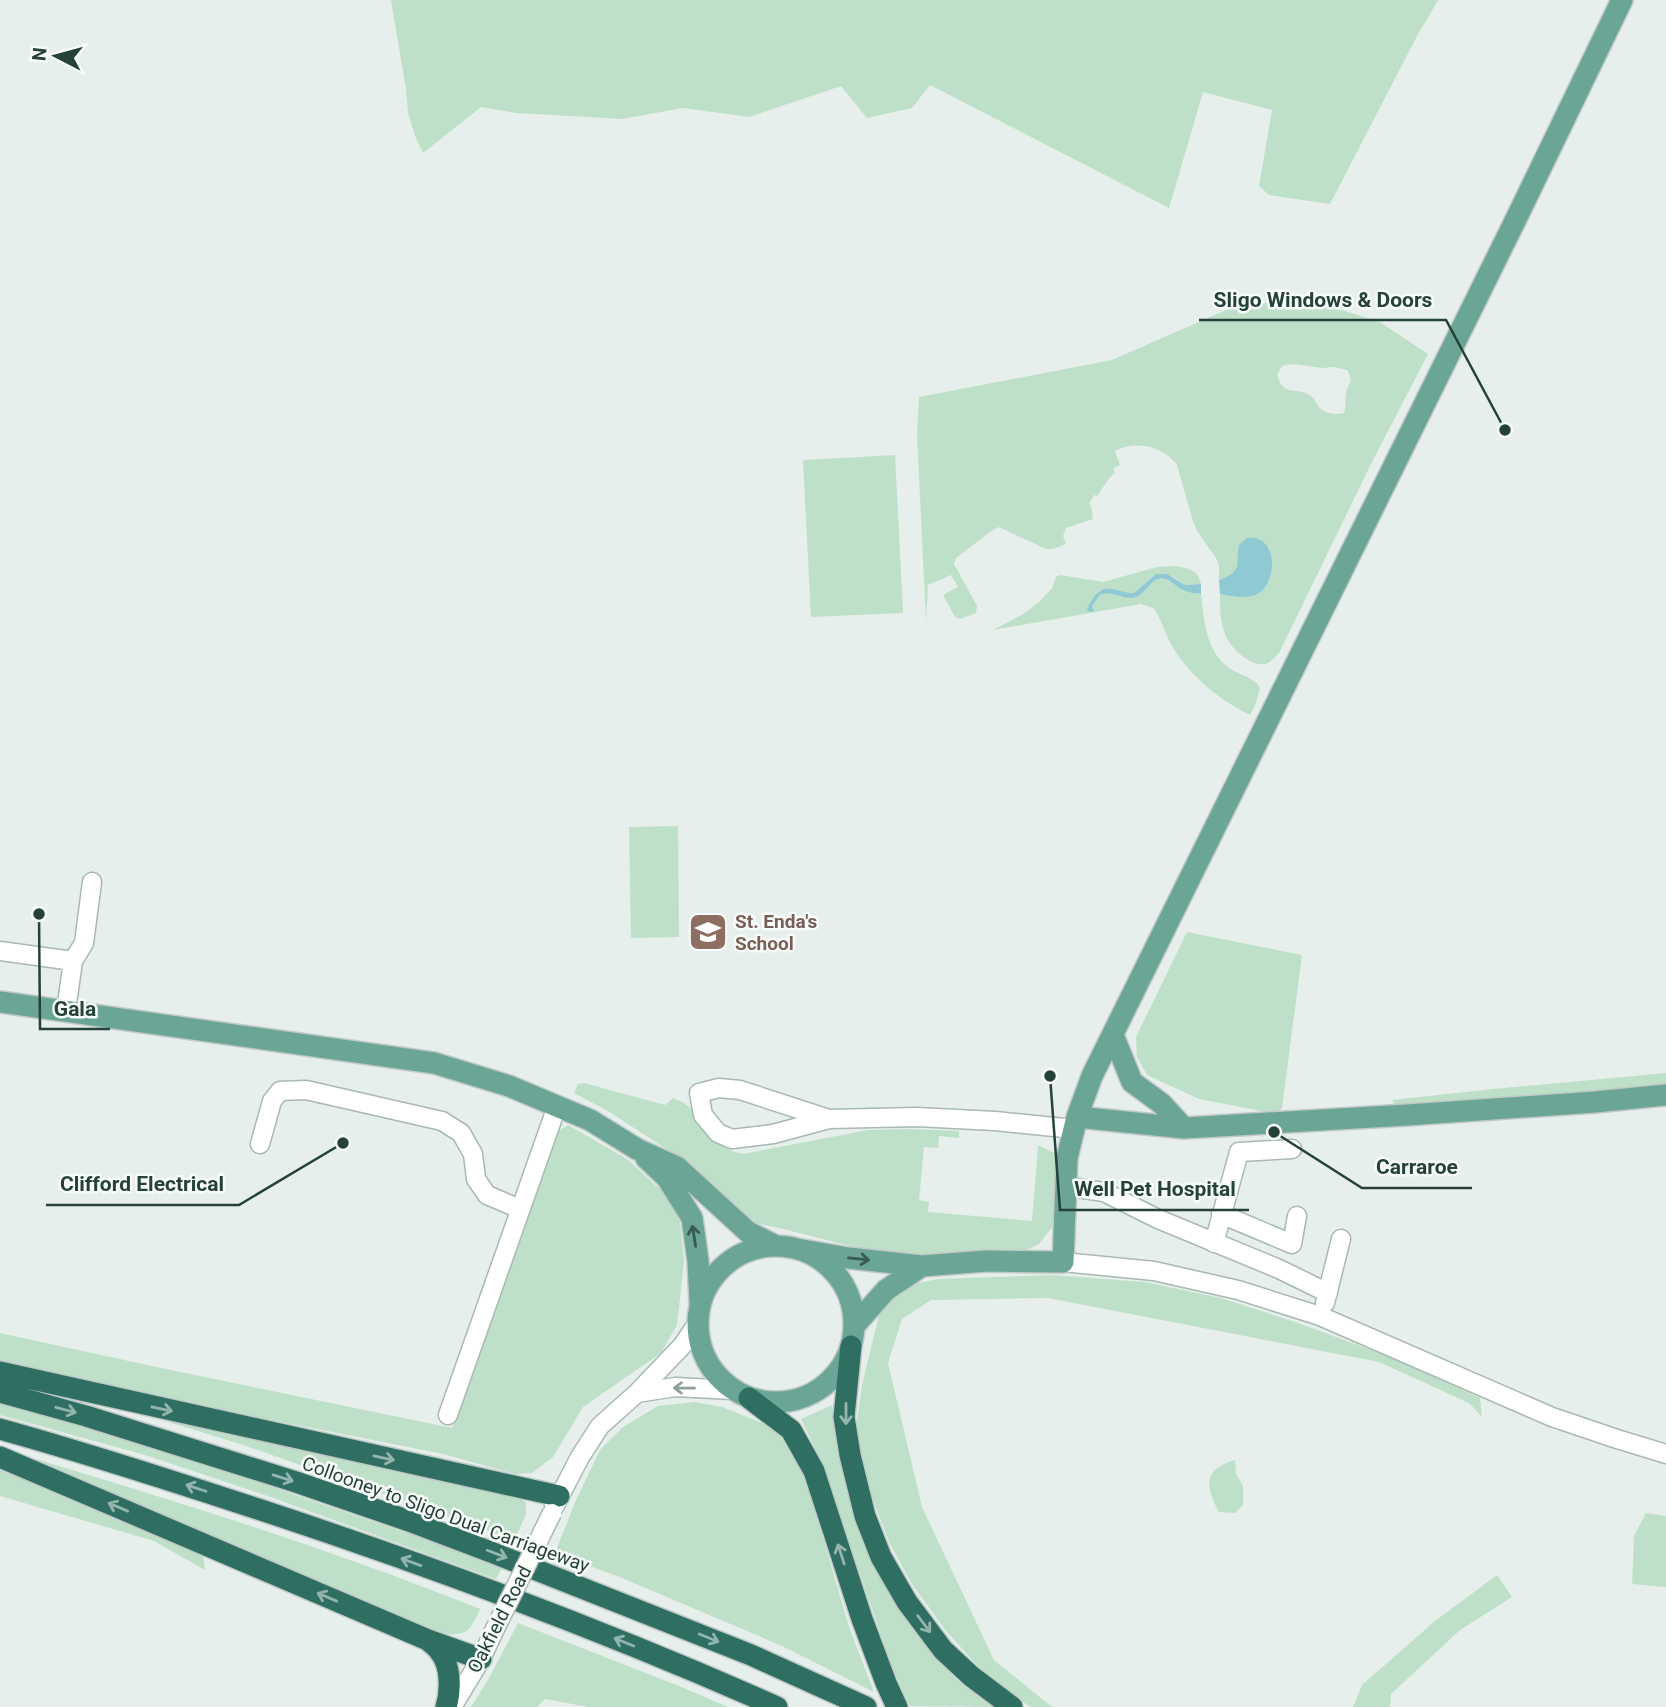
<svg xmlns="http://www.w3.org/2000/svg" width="1666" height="1707" font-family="Roboto,sans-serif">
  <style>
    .green { fill: #bfe0c8; fill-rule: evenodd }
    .water { fill: #8ec9d4 }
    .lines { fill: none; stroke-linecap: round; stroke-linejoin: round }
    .minor-casing { stroke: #a8b8b2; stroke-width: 21 }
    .major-casing { stroke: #c2cac8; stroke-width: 24 }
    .highway-casing { stroke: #c2cac8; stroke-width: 24 }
    .minor { stroke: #fff; stroke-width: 18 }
    .major { stroke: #6aa596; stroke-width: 21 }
    .highway { stroke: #2f6f62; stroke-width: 21 }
    .minor-bridge-casing { stroke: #a8b8b2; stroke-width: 21; stroke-linecap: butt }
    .minor-bridge { stroke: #fff; stroke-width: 18 }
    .oneway { stroke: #365b51 }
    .oneway2 { stroke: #92a09c }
    .oneway3 { stroke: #93b5ae }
    .labels { text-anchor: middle; stroke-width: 5; stroke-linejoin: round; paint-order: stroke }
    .education-label { font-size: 19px; font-weight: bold; fill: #785e54; stroke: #f7fbf9; text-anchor: start }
    .street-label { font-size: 19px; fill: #24423a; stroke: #f7fbf9 }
    .leader { fill: none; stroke: #24423a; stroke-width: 2.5 }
    .callout-dot { fill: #24423a; stroke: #f7fbf9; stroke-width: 2.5 }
    .callout-label { font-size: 21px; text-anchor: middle; font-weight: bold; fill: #24423a; stroke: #f7fbf9; stroke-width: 5; stroke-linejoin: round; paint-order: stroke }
  </style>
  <rect width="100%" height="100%" fill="#e6efeb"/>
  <path class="green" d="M391,0H1438L1417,36L1330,204L1269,195L1259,186L1272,110L1203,92L1169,208L930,85L912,108L867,118L841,86L749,117L683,108L622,119L516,113L481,107L423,153L415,136L408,113L406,89Z
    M1292,300L1323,304L1380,322L1428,354L1371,464L1280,651C1277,655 1272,661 1268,663C1253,670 1229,647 1225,634C1220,621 1220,608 1220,594L1245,597L1259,593L1271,568L1270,550L1239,545C1234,565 1245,570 1219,580V565L1216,558L1197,531L1193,521L1177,465C1163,446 1136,440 1115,451L1120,465L1113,468L1115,473L1110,477L1097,496L1094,495L1089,504L1091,506L1093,519L1066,528L1063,536L1066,544L1053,549H1046L999,527L990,532L956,558L954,564L977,606L976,613L960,619L955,617L943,595L958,587L951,575L928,585L926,622L917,434L919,397L1112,360L1233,307ZM1293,364L1322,368L1335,367L1347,370C1355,384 1347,382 1346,394C1345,401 1346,406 1344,413C1335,415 1325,414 1318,406C1316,404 1315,399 1312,397C1298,385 1284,399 1277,375L1282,366Z
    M895,455L903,613L811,617L803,460Z
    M1171,566C1184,567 1198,568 1201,584L1185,585L1174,577L1156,574L1134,593C1119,593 1114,588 1099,591L1088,607L1093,609L1092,606L1100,595L1111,592L1129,598C1138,592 1149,582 1158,579C1171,575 1187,593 1201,594C1204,622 1206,653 1232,670C1242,676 1254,677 1260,688L1256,703L1250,715C1221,701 1191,677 1174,649C1167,638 1163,625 1157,613L1153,608L1141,604L993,630L1023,614L1038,603L1052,588L1056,577L1060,575L1103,582L1157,567Z
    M678,826L679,937L631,938L629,827Z
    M1187,932L1302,955L1282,1108L1277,1114L1199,1099L1147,1075L1137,1057L1136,1037Z
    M1666,1073V1086L1402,1107L1395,1105L1392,1100L1493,1089Z
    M584,1083L665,1105L673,1098C706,1108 703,1147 743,1154L868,1130L910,1129L959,1131V1138L939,1136L938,1148L924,1147L919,1200L929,1202L928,1212L1032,1221L1038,1145L1058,1155L1053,1226L1039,1244L1027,1250L897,1258L783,1229L755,1223L677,1156L608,1111L574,1093L578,1084Z
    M568,1125L627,1159L665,1194L680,1222L684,1262L677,1325L661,1353L583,1407L553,1457L532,1473L515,1474L443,1454L262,1418L71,1378L0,1362V1333L161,1368L452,1428L557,1132Z
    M1052,1275L1145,1282L1221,1298L1298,1323L1393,1358L1480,1398L1482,1417L1469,1403L1379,1362L1048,1298L931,1300L902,1319L888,1363L922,1507L994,1660L1052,1707H1030L1004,1688L978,1666L946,1631L912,1584L890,1544L873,1500L858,1444L857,1420L862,1385L882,1303L904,1286L938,1279Z
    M0,1402L113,1433L503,1566L496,1579L276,1499L145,1455L0,1415Z
    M695,1402L722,1407L772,1427L796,1455L814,1507L849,1627L874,1692L782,1646L622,1578L555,1553L576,1500L600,1450L623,1427L658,1406Z
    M832,1405L842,1464L862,1538L894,1600L934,1652L955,1678L992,1707L910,1706L891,1664L822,1463L801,1419Z
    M123,1408L516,1495L526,1503V1515L514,1540L243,1445Z
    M5,1450C165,1497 325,1547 480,1609C469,1633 468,1635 441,1634Z
    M1235,1460L1236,1474L1243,1486V1505L1235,1513L1219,1512C1205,1486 1203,1469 1235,1460Z
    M0,1469L203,1554L205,1570L154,1541L0,1496Z
    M1646,1513L1666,1516V1587L1632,1584L1634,1536Z
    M1497,1575L1512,1597L1460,1630L1391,1694L1390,1707H1353L1362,1685L1435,1621Z
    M518,1623L679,1686L728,1707H588L545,1699L537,1707H471L488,1680Z"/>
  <path class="water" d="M1247,538C1279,535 1277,581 1259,593C1248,600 1232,596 1220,594L1219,580C1245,570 1234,565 1239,545Z
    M1156,574H1167L1185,585L1201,584V594C1193,593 1186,592 1179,588C1175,585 1171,580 1165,579C1152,576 1148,591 1138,596C1124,603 1116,589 1100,595L1092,606L1094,611L1091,612L1087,610C1091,600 1099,586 1111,589C1120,590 1124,593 1134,593Z"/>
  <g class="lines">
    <g class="minor-casing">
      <path id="minor" d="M0,951L73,961L66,1011
        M73,961L84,943L92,882
        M829,1119L740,1090L719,1088L699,1093L703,1115L718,1133L732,1139L773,1134L829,1119L917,1117L995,1121L1074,1129
        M260,1144L272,1101L280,1091L306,1090L442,1121L461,1133L473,1154L476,1179L487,1195L520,1209
        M1067,1189L1077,1188L1104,1192L1158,1219L1279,1269L1328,1293
        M1221,1214L1292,1244L1297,1216
        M1214,1243L1239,1152L1292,1149
        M1063,1262L1154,1271L1238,1290L1320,1316L1552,1417L1617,1439L1666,1454
        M1325,1303L1341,1239
        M637,1393L675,1387L733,1390
        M448,1415L557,1106
        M554,1507L580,1457L600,1426L637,1393L682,1346L697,1324
        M452,1707L481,1659L493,1633"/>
    </g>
    <g class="major-casing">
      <path id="major" d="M0,1002L434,1063L509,1086L590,1120L637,1149L677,1167L748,1232L776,1246
        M1113,1035L1132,1082L1162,1104L1184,1128
        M1077,1117L1184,1128L1407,1115L1595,1102L1666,1095
        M646,1158L667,1178L692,1218L698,1261L700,1302
        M698 1324a78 78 0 1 1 156 0a78 78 0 1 1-156 0Z
        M797,1249L848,1258L922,1266L986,1261L1063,1262L1067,1158L1077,1117L1092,1076L1516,219L1622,0
        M854,1326L886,1290L922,1266"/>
    </g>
    <g class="highway-casing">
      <path id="highway" d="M851,1346L844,1417L850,1455L865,1516L881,1557L907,1602L943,1650L971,1676L1012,1707
        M0,1372L559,1496
        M0,1392L86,1416L296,1482L409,1521L496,1554L751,1655L866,1707
        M749,1398L791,1430L814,1471L862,1619L886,1683L897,1707
        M0,1429C87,1453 173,1481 258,1509C434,1567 608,1632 777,1707
        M0,1457L428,1640L481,1659
        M428,1640C432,1644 437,1647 440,1652C451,1665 451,1691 446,1707"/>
    </g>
    <use href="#minor" class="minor"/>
    <use href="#major" class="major"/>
    <use href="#highway" class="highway"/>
    <g class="minor-bridge-casing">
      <path id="minor-bridge" d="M493,1633L552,1513"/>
    </g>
    <use href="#minor-bridge" class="minor-bridge"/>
  </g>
  <defs><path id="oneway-shaft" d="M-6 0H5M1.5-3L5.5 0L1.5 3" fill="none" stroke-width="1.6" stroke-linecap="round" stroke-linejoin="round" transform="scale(1.75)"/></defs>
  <g class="oneway">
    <use href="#oneway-shaft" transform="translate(694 1236) rotate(-99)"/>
    <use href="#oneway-shaft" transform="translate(859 1259) rotate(6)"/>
  </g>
  <use class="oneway2" href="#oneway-shaft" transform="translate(684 1388) rotate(-179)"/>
  <g class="oneway3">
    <use href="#oneway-shaft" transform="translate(162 1409) rotate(12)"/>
    <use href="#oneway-shaft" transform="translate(66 1410) rotate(15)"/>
    <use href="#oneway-shaft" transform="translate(846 1414) rotate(90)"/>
    <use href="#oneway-shaft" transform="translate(384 1458) rotate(12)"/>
    <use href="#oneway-shaft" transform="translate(283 1478) rotate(17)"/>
    <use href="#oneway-shaft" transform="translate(196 1488) rotate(-162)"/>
    <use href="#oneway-shaft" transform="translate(118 1507) rotate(-157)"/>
    <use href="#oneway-shaft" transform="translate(497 1554) rotate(21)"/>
    <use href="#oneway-shaft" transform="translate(841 1554) rotate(-108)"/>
    <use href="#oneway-shaft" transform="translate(411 1562) rotate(-160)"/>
    <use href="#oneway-shaft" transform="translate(327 1597) rotate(-157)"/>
    <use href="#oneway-shaft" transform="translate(924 1624) rotate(53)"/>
    <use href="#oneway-shaft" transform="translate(709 1638) rotate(22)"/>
    <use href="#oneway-shaft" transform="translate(624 1642) rotate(-158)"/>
  </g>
  <defs>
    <g id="school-square" transform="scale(2.0125)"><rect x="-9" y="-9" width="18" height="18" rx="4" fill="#8d6e63" stroke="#f7fbf9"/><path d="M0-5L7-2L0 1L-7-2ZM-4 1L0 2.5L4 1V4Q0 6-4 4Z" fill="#fff"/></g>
  </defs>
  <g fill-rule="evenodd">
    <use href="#school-square" x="708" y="932"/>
  </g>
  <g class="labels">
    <g class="education-label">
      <text x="735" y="928">St. Enda's<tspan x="735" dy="22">School</tspan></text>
    </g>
    <g class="street-label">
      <text transform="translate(446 1514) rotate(20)" y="7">Collooney to Sligo Dual Carriageway</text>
      <text transform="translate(499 1619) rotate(-63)" y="7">Oakfield Road</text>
    </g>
  </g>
  <path class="leader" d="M1505 430L1446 320H1199M39 914L40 1029H110M1274 1132L1362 1188H1472M343 1143L239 1205H46M1050 1076L1060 1210H1249"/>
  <g class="callout-dot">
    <circle cx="1505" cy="430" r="7"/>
    <circle cx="39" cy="914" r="7"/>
    <circle cx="1274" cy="1132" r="7"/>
    <circle cx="343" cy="1143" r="7"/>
    <circle cx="1050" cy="1076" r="7"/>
  </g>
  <g class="callout-label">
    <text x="1323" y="307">Sligo Windows &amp; Doors</text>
    <text x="75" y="1016">Gala</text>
    <text x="1417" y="1174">Carraroe</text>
    <text x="142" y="1191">Clifford Electrical</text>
    <text x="1155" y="1196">Well Pet Hospital</text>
  </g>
  <g transform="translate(56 56) rotate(276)" stroke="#f7fbf9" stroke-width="5" paint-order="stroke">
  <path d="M0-5L12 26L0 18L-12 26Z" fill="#24423a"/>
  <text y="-10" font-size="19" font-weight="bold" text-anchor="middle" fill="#24423a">N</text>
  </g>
</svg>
